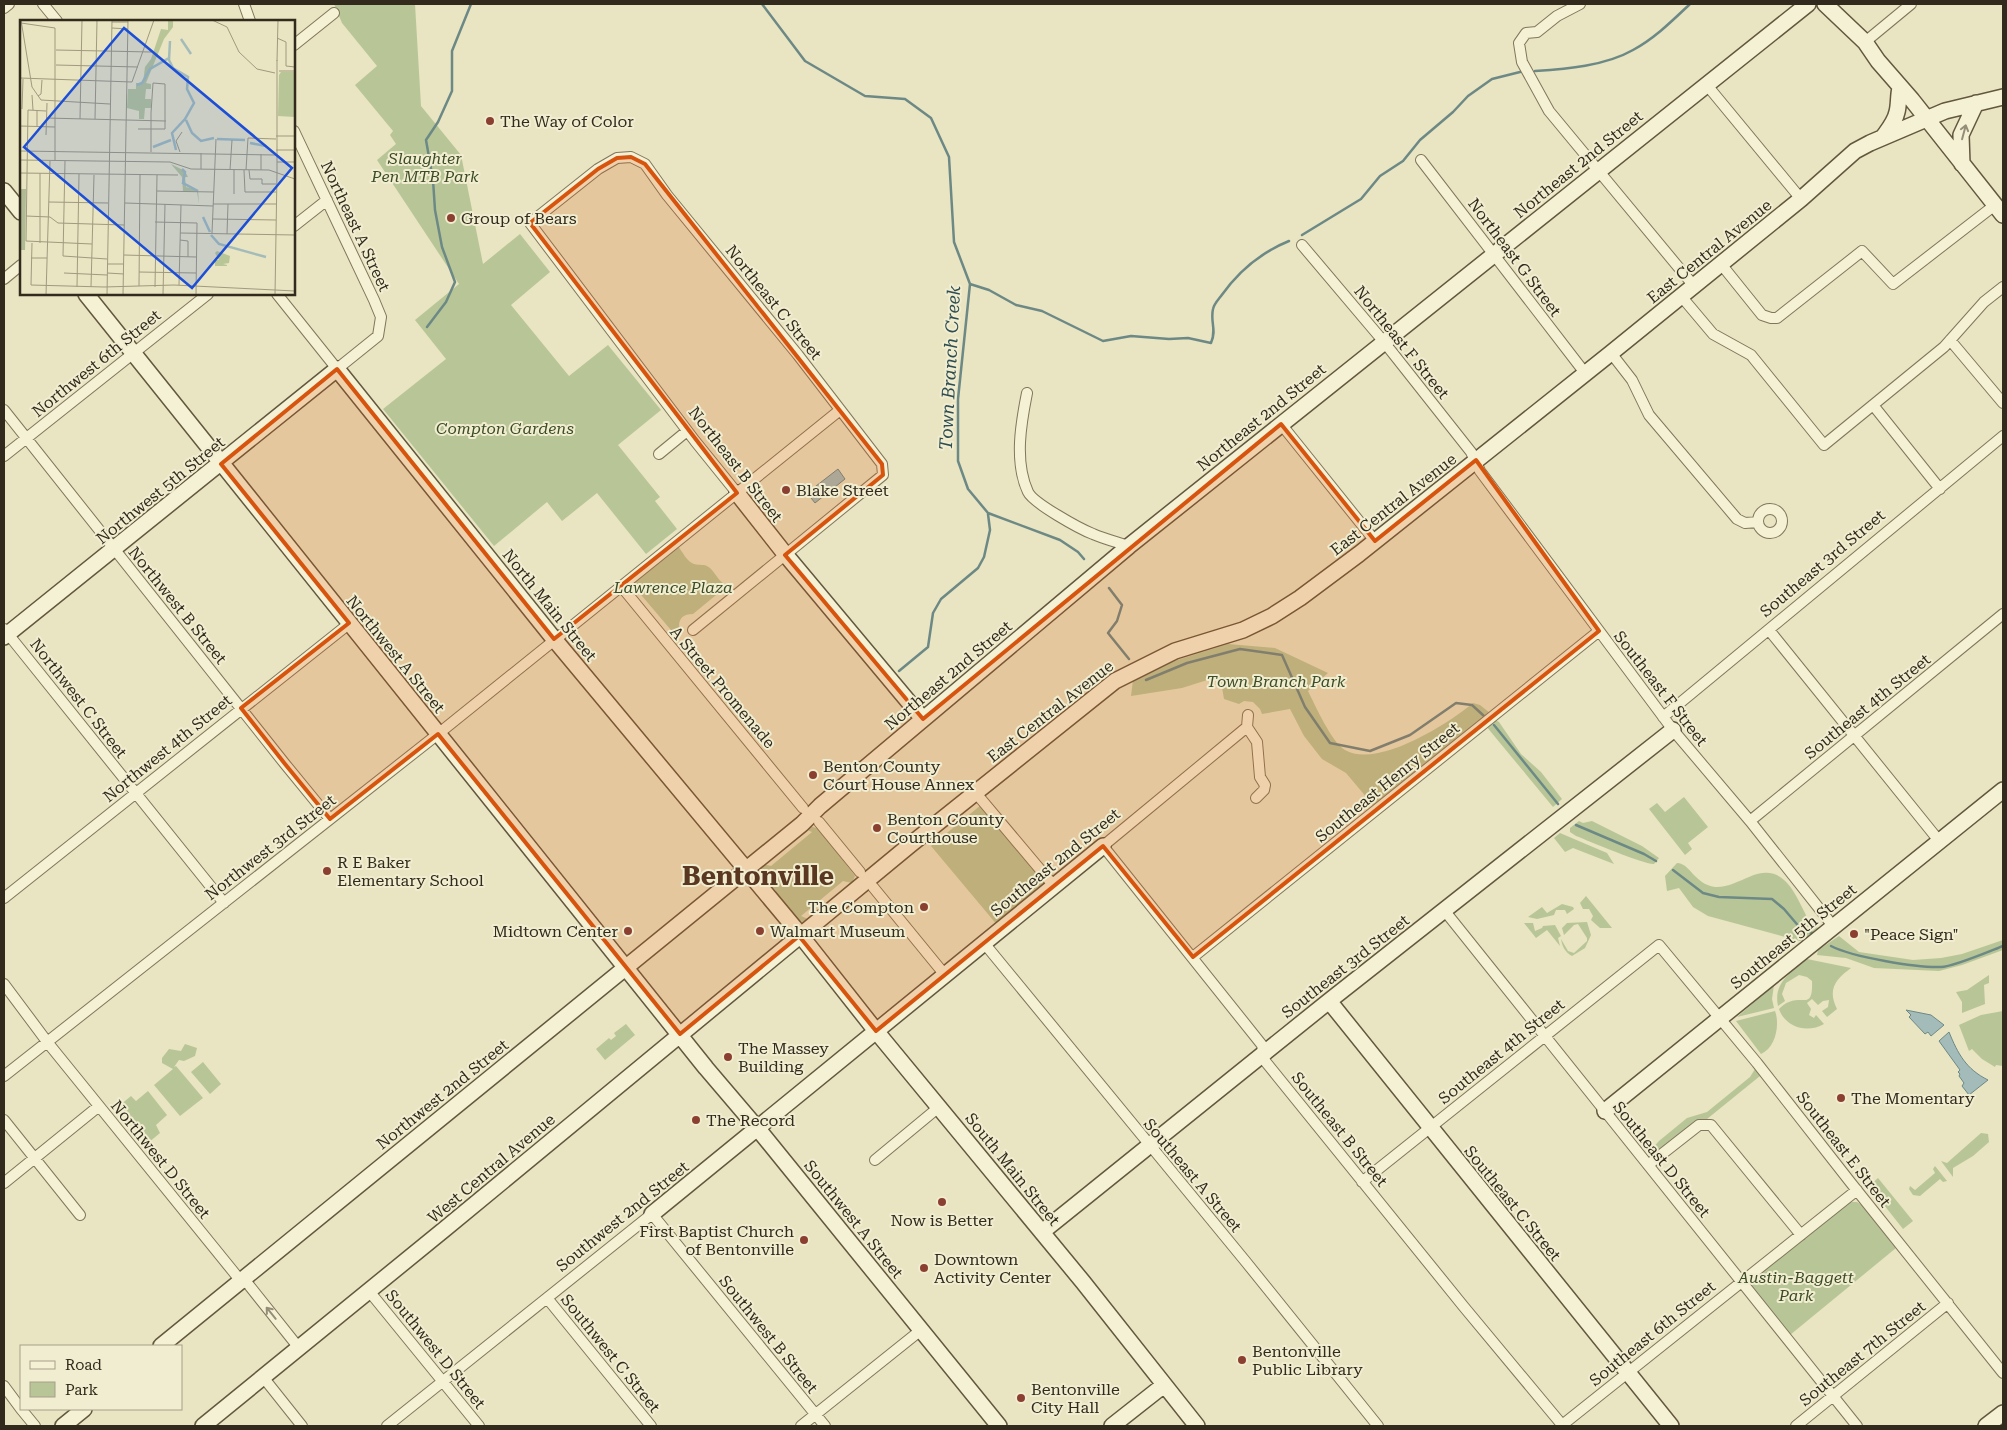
<svg xmlns="http://www.w3.org/2000/svg" width="2007" height="1430" font-family="'Roboto Serif',serif">
  <style>
    .green { fill: #b8c697 }
    .water { fill: #a3bcb9; stroke: #6c8986 }
    .lines { fill: none; stroke-linecap: round; stroke-linejoin: round }
    .stream { stroke: #6c8986; stroke-width: 2.5 }
    .street-casing { stroke: #81765b; stroke-width: 12 }
    .secondary-casing { stroke: #63573e; stroke-width: 18 }
    .street { stroke: #f5f1d4; stroke-width: 10 }
    .secondary { stroke: #f5f1d4; stroke-width: 15 }
    .oneway { stroke: #948e78 }
    .marked { fill: #d6540e; fill-opacity: 0.2; stroke: #d6540e; stroke-width: 4; stroke-linejoin: round }
    .poi-dot { fill: #8a3f30; stroke: #f1edd0; stroke-width: 2 }
    .labels { text-anchor: middle; stroke-width: 4; stroke-linejoin: round; paint-order: stroke }
    .poi-label { font-size: 16px; fill: #322b1d; stroke: #f1edd0; text-anchor: start }
    .park-label { font-size: 16px; font-style: italic; fill: #3c4c26; stroke: #f1edd0 }
    .street-label { font-size: 16px; fill: #322b1d; stroke: #f1edd0 }
    .water-label { font-size: 18px; font-style: italic; fill: #2e4d50; stroke: #f1edd0 }
    .town-label { font-size: 26px; font-weight: bold; fill: #5a3721; stroke: #f1edd0 }
    .inset-river { fill: none; stroke: #a3bcb9; stroke-width: 2.5 }
    .inset-road { fill: none; stroke: #a09a7f; stroke-width: 1 }
    .view { fill: #1d4ed8; fill-opacity: 0.15; stroke: #1d4ed8; stroke-width: 2.5 }
    .inset-edge { fill: none; stroke: #322b1d; stroke-width: 2.5 }
  </style>
  <rect width="100%" height="100%" fill="#e9e4c1"/>
  <path class="green" d="M334,4H415L421,106L461,155L483,264L520,234L550,272L511,305L569,376L608,345L661,410L618,445L660,497L655,501L677,529L646,554L597,493L562,521L547,502L494,546L383,409L446,359L415,320L459,284L377,160L396,144L390,135L393,131L355,85L377,66L342,23Z
    M678,546C682,551 687,562 694,564C700,566 704,563 710,568C716,574 719,582 727,586L693,614C681,614 677,621 680,632L676,636L631,583Z
    M1228,644L1275,648L1328,673L1308,691C1315,705 1332,743 1345,750C1377,769 1448,724 1473,703L1480,705L1490,713L1373,805L1346,773L1322,759L1304,736L1290,709L1262,714L1260,709L1253,702L1244,701L1239,704L1224,699L1220,676L1182,688L1131,696L1133,680L1171,662Z
    M1494,719L1499,722L1521,754L1541,772L1562,799L1553,807L1486,726Z
    M1684,797L1708,827L1688,843L1692,849L1685,855L1649,809L1657,803L1665,812Z
    M981,805L1044,881L1045,884L998,926L931,846Z
    M1579,821L1583,823L1592,821L1642,846L1659,858L1654,864C1645,865 1589,841 1576,836L1570,832V828Z
    M810,826L819,829L855,876L852,883L843,881L801,916L808,919L802,922L793,917L795,915L783,901L781,902L774,893L776,891L764,877L762,878L759,871L763,864L771,866L812,832L805,829Z
    M1560,833L1607,853L1614,864L1573,848L1565,852L1554,838Z
    M1677,863C1690,863 1694,884 1715,887C1726,888 1739,881 1749,877C1787,860 1796,899 1811,924L1814,927L1820,928L1806,941H1800L1708,916L1693,907L1679,888L1667,891L1665,876Z
    M1586,896L1612,928H1600L1591,920L1593,916L1589,909H1583L1580,903Z
    M1562,904L1573,907L1574,909L1567,914L1565,910H1556L1554,915L1537,919L1528,917L1542,907L1547,913Z
    M1587,922L1591,935L1585,948L1572,956C1565,952 1562,946 1561,939L1568,951L1574,953L1587,941V938L1578,924L1574,925L1564,935L1562,928L1567,923Z
    M1524,923H1533L1535,931L1542,928L1543,926L1555,925L1561,936L1558,938L1560,946L1547,930L1536,938Z
    M1839,936L1859,952L1913,960L1941,958L1962,954L2003,940V950L1962,965L1939,971L1874,968L1846,958L1817,955L1818,950Z
    M1807,959L1851,968C1836,979 1827,989 1837,1009L1827,1017L1822,1011L1828,1007L1829,1000L1823,1001L1818,1005L1812,999L1807,1003L1811,1009L1809,1015L1814,1018L1816,1015L1824,1024C1807,1034 1785,1027 1779,1009C1781,1007 1785,1003 1789,1002C1804,996 1813,1009 1812,981L1807,977L1799,975L1786,983L1782,994L1785,1001L1778,1006C1773,982 1791,973 1807,959Z
    M1989,975V983L1984,985L1985,1004L1962,1013V1002L1956,992L1967,990Z
    M1774,985L1772,999L1774,1008L1737,1017Z
    M1775,1011C1780,1024 1776,1048 1761,1054L1736,1021Z
    M2003,1011V1066L1996,1065L1995,1067L1982,1059L1972,1049L1969,1051L1959,1025L1981,1015Z
    M626,1024L635,1035L605,1060L596,1049L609,1038L611,1040L616,1036L614,1033Z
    M185,1044L197,1048L195,1056L184,1061L179,1060L174,1067L176,1066L203,1098L180,1116L154,1085L173,1069L162,1063V1058L169,1049L181,1051Z
    M203,1062L221,1084L210,1094L191,1072Z
    M1755,1069L1760,1076L1707,1119L1694,1122L1652,1156L1649,1152L1659,1141L1687,1118L1707,1112L1750,1077Z
    M148,1091L167,1115L156,1125L160,1133L148,1143L119,1106L131,1096L136,1101Z
    M1981,1133L1988,1134L1989,1142L1973,1156L1953,1168V1177L1941,1161L1947,1163Z
    M1935,1166L1947,1181L1943,1182L1940,1179L1920,1196L1913,1195L1909,1189L1910,1186L1915,1190L1935,1173L1933,1169Z
    M1878,1178L1913,1221L1903,1229L1869,1186Z
    M1852,1202H1857L1863,1206L1896,1248L1790,1335L1749,1285V1281L1847,1203Z"/>
  <path class="water" d="M838,469L845,479L815,503L807,493Z
    M1906,1010L1931,1015L1944,1025L1931,1036L1928,1032L1925,1034L1909,1017L1911,1015Z
    M1949,1032C1958,1054 1966,1069 1988,1080L1969,1095L1962,1086L1964,1083L1959,1076L1960,1074L1958,1072L1960,1070L1939,1041Z"/>
  <g class="lines">
    <path class="stream" d="M762,4L805,61L865,96L905,99L931,118L949,157L954,242L970,284L958,399V461L968,489L988,513L1060,540L1078,552L1084,559
      M1535,71C1566,69 1605,66 1633,50C1655,38 1672,21 1690,4
      M1302,235L1361,199L1380,176L1403,161L1420,140L1453,112L1468,96L1492,79L1520,72
      M970,284L989,290L1016,305L1042,311L1103,341L1131,336L1169,339L1188,338L1211,343C1217,330 1210,322 1213,309C1214,304 1218,300 1221,296C1238,272 1262,252 1289,241
      M427,327L446,302L455,282L442,247L435,210L433,180L426,140L438,122L452,91V51L471,4
      M1109,588L1122,605L1117,621L1108,633L1129,659
      M899,671L928,647L933,613L941,599L978,568L984,557L990,530L988,514
      M1146,680L1187,663L1240,649L1282,655L1305,707L1330,743L1370,751L1410,735L1456,703L1472,705L1484,716
      M1494,725L1558,804
      M1576,825L1644,854L1656,861
      M1673,870L1703,893L1719,897L1772,899L1784,909L1801,929L1815,934
      M1831,946C1852,957 1917,968 1941,967C1953,967 1990,951 2003,946"/>
    <g class="street-casing">
      <path id="street" d="M43,4L57,21
        M244,4L250,21
        M1580,4L1557,16L1537,32L1526,33L1519,43L1522,62L1549,111L1694,286
        M4,8L9,4
        M1865,42L1911,4
        M294,45L334,13
        M1706,84L1801,199
        M1421,160L1585,373
        M294,226L327,200
        M1302,245L1384,342L1471,452L1480,471L1673,730L1750,821L1833,926
        M1721,264L1762,315L1771,318H1777L1862,251L1893,284L1995,205
        M4,279L21,265
        M277,294L337,369L378,336L381,317L374,300L294,131
        M1681,296L1713,334L1751,355L1824,445L1944,347L1984,302L2003,287
        M1950,340L2003,403
        M1611,353L1632,380L1649,415L1737,519L1745,523L1758,522
        M1027,393C1021,423 1014,462 1028,492C1033,503 1080,529 1093,534C1104,539 1117,542 1129,546
        M1873,405L1940,489
        M4,410L285,764L330,819
        M1281,424L1375,541
        M659,454L687,431
        M4,456L208,294
        M1758 521a12 12 0 1 1 24 0a12 12 0 1 1-24 0Z
        M621,586L803,808
        M4,629L224,903
        M693,630L883,475L882,464L798,355L667,195L645,164L631,157L617,158L598,169L530,223L695,441L737,493
        M1769,630L1940,842
        M1248,715L1247,727L1103,846L1262,1045L1265,1061L1464,1307L1563,1426
        M1663,717L2003,436
        M1247,727L1257,742L1260,777L1265,785L1264,790L1256,798
        M975,792L1054,886
        M1750,821L2003,614
        M819,822L860,872
        M873,887L945,975
        M4,898L350,623
        M1444,910L1857,1426
        M984,943L1246,1262L1378,1426
        M1193,957L1599,631
        M4,984L48,1043L236,1275L241,1281L248,1284L299,1348
        M4,1076L438,734L840,410
        M4,1120L80,1215
        M875,1160L939,1107
        M1648,1165L1699,1125H1711L1801,1235
        M1362,1182L1659,945L1757,1063L1851,1183L2003,1373
        M4,1183L99,1106
        M369,1291L479,1426
        M547,1298L651,1426
        M263,1377L302,1426
        M4,1386L21,1409
        M21,1409L35,1426
        M387,1426L652,1214L825,1426
        M801,1426L921,1330
        M1561,1426L1857,1190
        M1796,1426L1948,1303"/>
    </g>
    <g class="secondary-casing">
      <path id="secondary" d="M1825,4L1865,42L1878,61L1912,100L2003,215
        M1883,137C1888,130 1895,122 1897,112C1899,105 1898,96 1900,88
        M1962,164L1961,135L1976,103
        M4,191L21,212
        M86,294L706,1068L758,1129L999,1426
        M737,493L785,554L923,719
        M4,637L337,369L554,639L794,927L876,1031L1083,1282L1197,1426
        M1329,1001L1671,1426
        M1605,1111L2003,790
        M652,1214L1103,846
        M1042,1232L1329,1001L1673,730
        M161,1346L802,824L820,806L1129,546L1808,4
        M63,1426L84,1409
        M203,1426L446,1228L910,845L1115,681L1175,651L1243,630L1272,616L1300,598L1359,554L1611,353L1801,199L1855,151L1870,143L1945,111L2003,97
        M1112,1426L1164,1385
        M1986,1426L2003,1413"/>
    </g>
    <use href="#street" class="street"/>
    <use href="#secondary" class="secondary"/>
  </g>
  <defs><path id="oneway-shaft" d="M-6 0H5M1.5-3L5.5 0L1.5 3" fill="none" stroke-width="1.6" stroke-linecap="round" stroke-linejoin="round" transform="scale(1.25)"/></defs>
  <g class="oneway">
    <use href="#oneway-shaft" transform="translate(1964 132) rotate(-75)"/>
    <use href="#oneway-shaft" transform="translate(271 1313) rotate(-129)"/>
  </g>
  <path class="marked" d="M631,157L645,164L882,464L883,475L785,555L923,719L1281,424L1375,541L1476,460L1599,631L1193,957L1103,846L876,1031L799,936L680,1034L438,734L330,819L285,764L241,708L349,623L221,464L337,369L554,639L737,493L530,223L598,169L617,158Z"/>
  <g class="poi-dot">
    <circle cx="490" cy="121" r="5"/>
    <circle cx="451" cy="218" r="5"/>
    <circle cx="786" cy="490" r="5"/>
    <circle cx="813" cy="775" r="5"/>
    <circle cx="877" cy="828" r="5"/>
    <circle cx="327" cy="871" r="5"/>
    <circle cx="924" cy="907" r="5"/>
    <circle cx="628" cy="931" r="5"/>
    <circle cx="760" cy="931" r="5"/>
    <circle cx="1854" cy="934" r="5"/>
    <circle cx="728" cy="1057" r="5"/>
    <circle cx="1841" cy="1098" r="5"/>
    <circle cx="696" cy="1120" r="5"/>
    <circle cx="942" cy="1202" r="5"/>
    <circle cx="804" cy="1240" r="5"/>
    <circle cx="924" cy="1268" r="5"/>
    <circle cx="1242" cy="1360" r="5"/>
    <circle cx="1021" cy="1398" r="5"/>
  </g>
  <g class="labels">
    <g class="poi-label">
      <text x="500" y="127">The Way of Color</text>
      <text x="461" y="224">Group of Bears</text>
      <text x="796" y="496">Blake Street</text>
      <text x="823" y="772">Benton County<tspan x="823" dy="18">Court House Annex</tspan></text>
      <text x="887" y="825">Benton County<tspan x="887" dy="18">Courthouse</tspan></text>
      <text x="337" y="868">R E Baker<tspan x="337" dy="18">Elementary School</tspan></text>
      <text x="914" y="913" text-anchor="end">The Compton</text>
      <text x="618" y="937" text-anchor="end">Midtown Center</text>
      <text x="770" y="937">Walmart Museum</text>
      <text x="1864" y="940">"Peace Sign"</text>
      <text x="738" y="1054">The Massey<tspan x="738" dy="18">Building</tspan></text>
      <text x="1851" y="1104">The Momentary</text>
      <text x="706" y="1126">The Record</text>
      <text x="942" y="1226" text-anchor="middle">Now is Better</text>
      <text x="794" y="1237" text-anchor="end">First Baptist Church<tspan x="794" dy="18">of Bentonville</tspan></text>
      <text x="934" y="1265">Downtown<tspan x="934" dy="18">Activity Center</tspan></text>
      <text x="1252" y="1357">Bentonville<tspan x="1252" dy="18">Public Library</tspan></text>
      <text x="1031" y="1395">Bentonville<tspan x="1031" dy="18">City Hall</tspan></text>
    </g>
    <g class="park-label">
      <text x="425" y="164">Slaughter<tspan x="425" dy="18">Pen MTB Park</tspan></text>
      <text x="505" y="434">Compton Gardens</text>
      <text x="673" y="593">Lawrence Plaza</text>
      <text x="1276" y="687">Town Branch Park</text>
      <text x="1796" y="1283">Austin-Baggett<tspan x="1796" dy="18">Park</tspan></text>
    </g>
    <g class="street-label">
      <text transform="translate(1578 164) rotate(-39)" y="6">Northeast 2nd Street</text>
      <text transform="translate(356 226) rotate(65)" y="6">Northeast A Street</text>
      <text transform="translate(1709 251) rotate(-39)" y="6">East Central Avenue</text>
      <text transform="translate(1515 257) rotate(53)" y="6">Northeast G Street</text>
      <text transform="translate(774 302) rotate(51)" y="6">Northeast C Street</text>
      <text transform="translate(1402 342) rotate(51)" y="6">Northeast F Street</text>
      <text transform="translate(96 363) rotate(-39)" y="6">Northwest 6th Street</text>
      <text transform="translate(1261 417) rotate(-39)" y="6">Northeast 2nd Street</text>
      <text transform="translate(736 464) rotate(52)" y="6">Northeast B Street</text>
      <text transform="translate(160 490) rotate(-39)" y="6">Northwest 5th Street</text>
      <text transform="translate(1393 504) rotate(-38)" y="6">East Central Avenue</text>
      <text transform="translate(1822 563) rotate(-40)" y="6">Southeast 3rd Street</text>
      <text transform="translate(178 605) rotate(51)" y="6">Northwest B Street</text>
      <text transform="translate(550 605) rotate(51)" y="6">North Main Street</text>
      <text transform="translate(396 654) rotate(51)" y="6">Northwest A Street</text>
      <text transform="translate(948 675) rotate(-40)" y="6">Northeast 2nd Street</text>
      <text transform="translate(723 687) rotate(50)" y="6">A Street Promenade</text>
      <text transform="translate(1661 688) rotate(52)" y="6">Southeast F Street</text>
      <text transform="translate(79 698) rotate(52)" y="6">Northwest C Street</text>
      <text transform="translate(1867 706) rotate(-39)" y="6">Southeast 4th Street</text>
      <text transform="translate(1050 711) rotate(-38)" y="6">East Central Avenue</text>
      <text transform="translate(167 748) rotate(-39)" y="6">Northwest 4th Street</text>
      <text transform="translate(1387 782) rotate(-39)" y="6">Southeast Henry Street</text>
      <text transform="translate(270 847) rotate(-38)" y="6">Northwest 3rd Street</text>
      <text transform="translate(1055 862) rotate(-39)" y="6">Southeast 2nd Street</text>
      <text transform="translate(1793 936) rotate(-39)" y="6">Southeast 5th Street</text>
      <text transform="translate(1345 966) rotate(-38)" y="6">Southeast 3rd Street</text>
      <text transform="translate(1501 1051) rotate(-39)" y="6">Southeast 4th Street</text>
      <text transform="translate(442 1094) rotate(-39)" y="6">Northwest 2nd Street</text>
      <text transform="translate(1340 1129) rotate(51)" y="6">Southeast B Street</text>
      <text transform="translate(1844 1149) rotate(52)" y="6">Southeast E Street</text>
      <text transform="translate(161 1159) rotate(51)" y="6">Northwest D Street</text>
      <text transform="translate(1662 1159) rotate(51)" y="6">Southeast D Street</text>
      <text transform="translate(491 1168) rotate(-40)" y="6">West Central Avenue</text>
      <text transform="translate(1013 1169) rotate(51)" y="6">South Main Street</text>
      <text transform="translate(1193 1175) rotate(50)" y="6">Southeast A Street</text>
      <text transform="translate(1513 1203) rotate(51)" y="6">Southeast C Street</text>
      <text transform="translate(622 1216) rotate(-39)" y="6">Southwest 2nd Street</text>
      <text transform="translate(854 1219) rotate(51)" y="6">Southwest A Street</text>
      <text transform="translate(1652 1333) rotate(-39)" y="6">Southeast 6th Street</text>
      <text transform="translate(769 1334) rotate(51)" y="6">Southwest B Street</text>
      <text transform="translate(436 1349) rotate(51)" y="6">Southwest D Street</text>
      <text transform="translate(611 1353) rotate(51)" y="6">Southwest C Street</text>
      <text transform="translate(1862 1353) rotate(-39)" y="6">Southeast 7th Street</text>
    </g>
    <g class="water-label">
      <text transform="translate(950 368) rotate(-87)" y="6">Town Branch Creek</text>
    </g>
    <g class="town-label">
      <text x="758" y="885">Bentonville</text>
    </g>
  </g>
  <g transform="translate(20 20)">
    <rect width="275" height="275" fill="#e9e4c1"/>
    <path d="M148,0H153V7L144,19L126,63L131,64V69H126L125,79H131V88H125L124,99H119V91L107,88L108,69H116V63H123L125,47L131,39L141,9L148,10ZM261,52H275V97L258,96L259,55ZM151,144L165,151L168,157H165L166,167L178,170L179,184L177,172L163,171L162,157ZM197,231L210,236L209,243L203,244L207,245V258V246H195V240H199L195,233Z" fill="#b8c697"/>
    <path d="M0,169H6L5,230H0Z" fill="#b0bb95"/>
    <path class="inset-river" d="M161,19L171,34M150,21L149,40L153,48L168,57L167,69L174,83L165,99L152,113L156,130M117,65L122,63L130,49L149,38M166,100L172,113L181,121L194,118M197,119L225,120M230,123L246,126M133,127L151,120M162,149L165,152L163,163L178,171M183,197L190,212M191,215L199,224L246,237"/>
    <path class="inset-road" d="M1,0L12,67L21,80L90,84M192,0L207,7L219,32L237,49L255,53M92,2H108M1,3L35,8V140M92,8L108,9M257,18L266,22V46L275,47M36,30L131,32M257,41L258,0M36,45L118,47M259,51H275M0,58L112,62L134,0M12,75L13,90M18,76L21,74L22,60M2,89L3,59M26,91L8,90L6,221L72,224M26,98L146,101M60,99L62,0M75,99L77,0M0,106L35,107M17,107V90M118,109H145V64L133,63L131,93V132M26,115L27,83M256,116H275M256,130H275M0,131L256,135M160,132L156,121L162,112M0,140L150,142L171,149L249,150L275,159M45,141L43,236L87,239M257,142H275M181,149V133M210,150L212,120M214,150V174M224,150L225,172H256M226,150L228,118L256,119M229,150L230,159H242V164H256M241,150V134M0,153L158,155M257,153V40M137,171L194,172M29,182L88,183M105,183L193,186M193,184H256M6,196L30,197L38,203L104,205M193,199L256,200M135,202L177,203L176,275M160,213L275,215M192,213L196,119M207,214L208,184M160,220L168,221V237M20,223V153M104,235L176,237M11,238H27M87,244H104M119,252L176,253M44,253L87,255M87,253L104,254M11,265L12,223M11,265L84,267L154,265L275,271M159,265L161,185M119,266L120,155M57,267L59,154M71,267L74,155M135,267L137,155M26,275L30,141M87,275L92,0M103,275L108,0M143,275L145,184M255,275L257,153"/>
    <path class="view" d="M104,8L272,148L172,268L4,127Z"/>
    <rect width="275" height="275" class="inset-edge"/>
  </g>
  <rect width="2007" height="1430" fill="none" stroke="#322b1d" stroke-width="10"/>
  <rect x="20" y="1345" width="162" height="65" fill="#f1edd0" stroke="#a59f88"/>
  <rect x="30" y="1361" width="25" height="8" fill="#f5f1d4" stroke="#a59f88"/>
  <text x="65" y="1370" font-size="15" fill="#322b1d">Road</text>
  <rect x="30" y="1382" width="25" height="15" fill="#b8c697" stroke="#a59f88"/>
  <text x="65" y="1395" font-size="15" fill="#322b1d">Park</text>
</svg>
